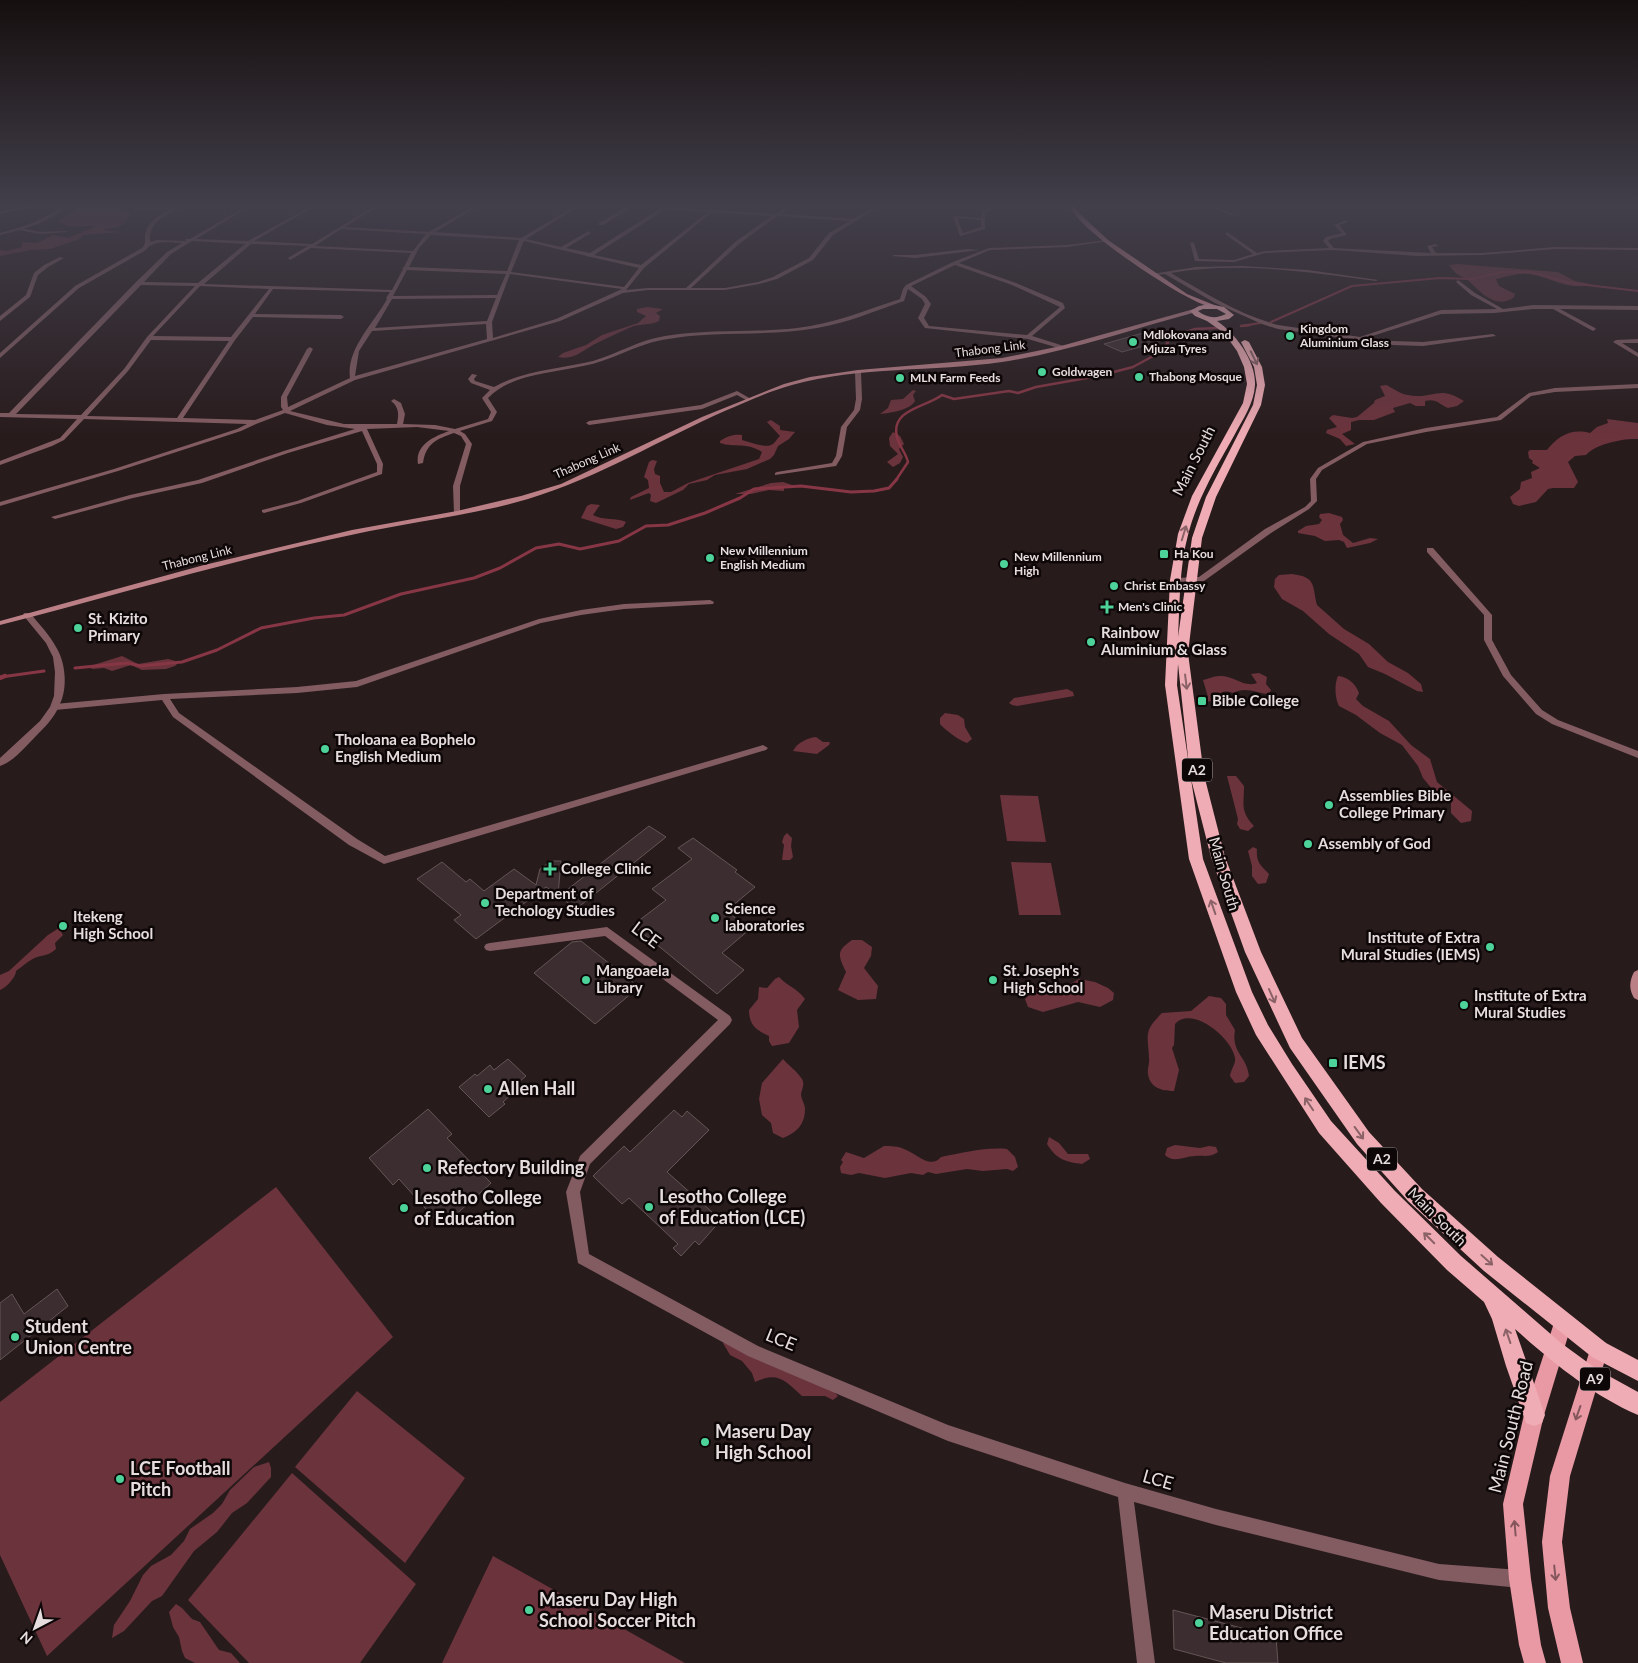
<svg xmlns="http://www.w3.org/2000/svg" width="1638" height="1663" font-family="Lato,sans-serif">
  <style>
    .green { fill: #6b333c }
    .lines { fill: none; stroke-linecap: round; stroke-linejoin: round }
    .stream-far3 { stroke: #863644; stroke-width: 2 }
    .stream-far2 { stroke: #863644; stroke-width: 2.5 }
    .stream-far1 { stroke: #863644; stroke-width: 3 }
    .stream { stroke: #863644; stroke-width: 4.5 }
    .building { fill: #3c2e30; stroke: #645557 }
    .minor { fill: #825c61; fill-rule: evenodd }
    .tertiary { fill: #825c61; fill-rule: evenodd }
    .secondary { fill: #bb7f86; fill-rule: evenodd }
    .primary { fill: #e899a3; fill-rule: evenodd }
    .trunk { fill: #f0acb4; fill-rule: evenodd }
    .oneway { stroke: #8a6267 }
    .oneway2 { stroke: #85575d }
    .poi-dot { fill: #4dd39a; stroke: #0d0708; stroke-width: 2 }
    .labels { text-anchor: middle; stroke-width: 5; stroke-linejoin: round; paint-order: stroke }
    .far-poi-label { font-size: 12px; font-weight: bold; fill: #e6ddde; stroke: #0d0708; text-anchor: start }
    .far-street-label { font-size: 12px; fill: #e6ddde; stroke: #0d0708 }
    .shield { fill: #0d0708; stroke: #a59d9e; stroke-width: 1 }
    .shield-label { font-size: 14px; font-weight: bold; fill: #e6ddde }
    .street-label { font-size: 15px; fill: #e6ddde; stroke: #0d0708 }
    .poi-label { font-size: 15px; font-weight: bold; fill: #e6ddde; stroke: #0d0708; text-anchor: start }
    .near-street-label { font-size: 18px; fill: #e6ddde; stroke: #0d0708 }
    .near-poi-label { font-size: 18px; font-weight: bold; fill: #e6ddde; stroke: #0d0708; text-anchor: start }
  </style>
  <rect width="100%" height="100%" fill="#281b1c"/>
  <path class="green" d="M94,205H117L111,206V208L122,209L130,213C125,228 116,227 102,230L121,232L83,235L80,239L50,249L30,250L0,256V250L7,251L22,247L23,242L37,243L53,235L68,238L97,226H67L58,221L77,209Z
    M1458,264L1558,272L1575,281L1590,284C1569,292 1549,276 1528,274C1517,273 1507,277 1496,279L1499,286L1515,294L1514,297C1497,310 1481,293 1470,282C1460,274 1457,277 1449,265Z
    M647,307L663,309L656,313L660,316L659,321C650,326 638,323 629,328C618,333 607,338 597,343C584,349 574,361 558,357L563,353L586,345L602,335L638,323L646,316L637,312V309Z
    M1386,385C1393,388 1400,394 1408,395C1434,400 1438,384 1464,401L1457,406L1448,408C1439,404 1436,398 1425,401V406H1416L1410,403L1393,408L1395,412L1374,420H1359L1351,422V430L1342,434L1355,444L1346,446L1340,439L1326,433L1327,430L1337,427L1329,418L1333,415L1352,418L1357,417L1374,403L1375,400L1385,396L1380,386Z
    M913,390L916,391L913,395L915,401C910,410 891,413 880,414L888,408L891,400L903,399Z
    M1607,419L1638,423V439C1624,438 1595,444 1586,455L1575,456L1568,462L1578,482L1574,488H1553L1548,489L1536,502L1519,506L1513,504L1510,497L1520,489L1521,482L1532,478L1531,472L1540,468L1532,463L1533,461L1529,458L1528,452L1530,450H1547C1558,436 1571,428 1590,433L1597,427L1608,423Z
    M771,420L780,426V430L795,432L789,439L778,446L774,455L770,459L747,469L715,475L707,480L689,484L683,490L656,503L650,501L651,495L649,493L630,500L631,497L649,488L648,480L644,477L649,462L652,460L657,461L654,469L655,474L660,476V483L664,492H671L688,483L759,459L762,452C747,442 735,448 720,443V441C728,436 733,434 742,435V440C750,442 764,448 771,445C776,443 776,439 780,436L767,422Z
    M893,432L900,436L904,444L899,449L903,457L900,463L893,467L887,462L898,454L890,446L889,438Z
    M783,482L792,485L784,488V491L769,490L751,494H735L771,483Z
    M591,504L600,505L593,515C604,521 615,517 626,522L623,527L616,529L581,518L587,506Z
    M1329,513L1342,517L1343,520L1340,524L1343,535L1353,543L1370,538L1378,539L1370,543L1347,548L1344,542L1339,540L1325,541L1315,536L1298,533V531L1306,526L1319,524L1322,520L1319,517L1320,514Z
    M1292,574C1317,577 1312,586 1317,605L1344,629L1369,644L1388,662L1408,673L1421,684L1423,692L1417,691L1385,674L1368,667L1359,654L1329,634L1303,611L1282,599L1274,587L1275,579L1279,575Z
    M122,656L138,664L168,659L179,662L175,666L166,669L142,670L131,665L112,671L104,668L93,669L87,667Z
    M1259,673L1267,677L1266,684L1271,690L1269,694C1256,693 1245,686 1233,693C1219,689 1222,694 1213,702L1207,701L1208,697L1203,680C1208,679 1214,676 1219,676C1233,675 1244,688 1257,683L1251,674Z
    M1338,676C1348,677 1355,683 1359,693L1356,699L1363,706L1389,721L1411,745L1430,759L1437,782L1472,811L1471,821L1461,823L1451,813V801L1433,790L1423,778L1418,766L1402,745L1380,733L1356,715L1339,706C1335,698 1334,685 1338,676Z
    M1067,689L1073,692L1074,696L1017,706L1012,705L1009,703L1014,698Z
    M945,713L958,715L964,719L965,727L972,739L967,743C960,741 945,730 940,724V718Z
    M816,737L823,742H830L829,745L817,754L793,751C797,743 807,738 816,737Z
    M1227,776H1236L1244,786C1244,805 1240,811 1254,826L1248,831L1240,829L1237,824L1238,819Z
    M1000,795L1038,796L1046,842L1007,841Z
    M787,833L792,838L791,846L793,857L790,860H782L784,845L782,842L784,836Z
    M1253,847L1257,849C1256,862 1260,865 1269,874L1266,883L1258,884L1252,876V866L1248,851Z
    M1011,862L1051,863L1061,915H1019Z
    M59,928L63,935L55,943L56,949C49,955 45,955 37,957C29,960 23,966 16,971C16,977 6,988 0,990V975L9,971L48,935Z
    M852,940H862L872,947L871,956L864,968L878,986L876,999L858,1000L838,990L846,972C838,955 836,951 852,940Z
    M779,977C787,986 797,988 805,999L797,1010L799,1027L789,1043L772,1046L769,1041V1036C756,1030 749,1025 749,1010L758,999L759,987L767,988L775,979Z
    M1079,979L1095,982L1108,988L1114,993L1113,1000L1100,1007L1078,1002L1043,1012L1028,1007L1025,999L1035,988L1070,984Z
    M1209,996L1221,998L1226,1004V1015L1235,1030C1231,1053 1247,1056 1249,1076L1244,1082L1235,1083L1230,1076C1231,1069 1236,1064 1235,1058C1232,1038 1192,1005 1175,1024L1174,1045L1172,1048L1179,1070L1174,1091C1162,1091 1150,1088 1148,1074C1147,1069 1150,1063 1149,1058C1148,1034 1143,1032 1162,1013L1191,1011Z
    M783,1059C790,1067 796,1070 802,1079C805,1085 802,1088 801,1094C801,1099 805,1104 805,1109C805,1125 796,1133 783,1138L773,1133L771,1123L762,1115L759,1099L762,1083Z
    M1049,1137L1059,1143L1068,1154H1088L1090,1159L1082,1164C1066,1162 1056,1159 1047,1144Z
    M1175,1145L1200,1148L1209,1146L1216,1147L1218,1152C1209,1158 1205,1155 1195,1156C1184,1156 1174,1164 1165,1155L1167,1148Z
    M884,1146C891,1146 898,1146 904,1149C916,1153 930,1170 941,1157C962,1153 985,1147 1007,1149L1015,1157L1018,1167L1013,1171L1007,1169L983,1171L967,1169L936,1174L928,1172L923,1175L911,1173L885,1178L859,1173L851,1175L841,1173L840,1167L843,1162L841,1160L846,1152L864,1158Z
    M276,1187L393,1337L47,1656L0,1555V1402Z
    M729,1340L834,1392L838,1396L833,1400L825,1396H802C785,1381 778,1371 755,1382L752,1373L742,1361L730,1355L723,1343Z
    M357,1391L465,1478L405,1563L295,1467Z
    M269,1462L271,1468V1477L247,1503L232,1513L217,1532L194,1551L162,1596L152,1601L124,1631L112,1638L114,1625L130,1601L143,1575L151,1566L171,1555L184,1541L190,1529L213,1513L222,1504L230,1490L254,1467Z
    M292,1473L416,1584L360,1663H249L188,1600Z
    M493,1556L685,1663H442Z
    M176,1604L182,1608L192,1619L200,1622L219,1650L231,1653L240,1663H195L185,1658L182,1651L179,1637L173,1627L169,1612Z"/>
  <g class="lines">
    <path class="stream-far3" d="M1271,322L1352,286L1440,278L1472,279L1502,272H1531L1570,283L1638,291
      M1242,326L1260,323"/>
    <path class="stream-far2" d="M1241,326L1250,325
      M1172,337L1195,329L1217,328
      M896,480L908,462C906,453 899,446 897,437C890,409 927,407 942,395L954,399L1009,391L1018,393L1036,387L1098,376L1133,367L1155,355L1168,343L1166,339"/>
    <path class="stream-far1" d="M75,668L127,663L141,666L182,662L217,650L261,628L314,618L344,615L401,594L474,578L500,568L536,548L559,544L580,549L619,541L646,526L668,525L705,513L740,498L754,489L801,486L851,492L874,491L889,488L897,479
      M1,677L44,671"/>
    <path class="stream" d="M0,678L5,676"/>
  </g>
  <path class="building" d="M1143,333L1161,341L1122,352L1104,344Z
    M649,826L666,837L576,909L559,896Z
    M693,838L737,870L735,872L755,887L726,911L750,929L722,953L744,970L717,994L633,925L666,900L652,889L692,859L678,848Z
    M551,861H561L558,895L546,887L476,939L454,920L461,915L417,879L442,862L466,882L470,879L484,891L514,869L536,885L540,869Z
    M581,941L639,987L595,1024L534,973L572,942Z
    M508,1059L526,1076L513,1087L516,1090L503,1102L505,1104L489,1117L459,1087L475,1074L477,1076L490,1065L494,1070Z
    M428,1109L452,1134L447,1138L491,1183L442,1227L399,1179L393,1185L369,1158Z
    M674,1110L682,1117L687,1111L709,1130L667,1172L721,1220L699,1245L695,1241L681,1256L673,1248L678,1244L629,1198L622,1204L593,1176L624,1146L630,1152Z
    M57,1289L68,1306L0,1360V1303L12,1294L24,1314Z
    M1173,1610L1276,1637L1278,1663H1226L1174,1649Z"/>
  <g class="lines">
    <path class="minor" d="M181,205H185C170,215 148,219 150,242L157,240L186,241V239H190L248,205H252L196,239L248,241L313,205H317L254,241L312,244L376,205H380L345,227L429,232L476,205H480L435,232L521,238L577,205H581L526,239L561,247L589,231L591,233L566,248L590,253L661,208L633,207L603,225H599V223L628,206L626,205L775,214L791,205H795L781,214L853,219L878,205H882L833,235L813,260L777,279L759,284L725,290H648L623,293L560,321L355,380L290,411L344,424H397C399,414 399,407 391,401L394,399L401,403L405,414L403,424L435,425L455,429L488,419L491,412L482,398L490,390L471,383L468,379L472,374L477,375L474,379L475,381L494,387C524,370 560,369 593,361C617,354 639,340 665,336C708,329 753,333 797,328C833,324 866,310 900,299L903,289L906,285L953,262L989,248L1067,245L1106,240L1108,241L1067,247L990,250L959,263L1016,283L1063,303L1065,308L1032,336L1064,346L1065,347L1062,349L1028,339L925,328L918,318L925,304L922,299L908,289L904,301C875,311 847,323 817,328C766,337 713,330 662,340C635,345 611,361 583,366C552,373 511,374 488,398L497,412L492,421L460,431L465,434L472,444L460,486V513L457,515L454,513L453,486L466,444L461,436L454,433C437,439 426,443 423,463L418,464C415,445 433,437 449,431L417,427L367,429L383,464L382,474L301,503L264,513L262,512V510L297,501L377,472V464L362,431L288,453L202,483L133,498L55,519L51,517L130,495L198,480L284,451L355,429L327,425L285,413L256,424L241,431L118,471L0,506V502L114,469L237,429L247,424L84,419L64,440L52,446L0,465V461L60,438L77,419L0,417V413H9L136,282L167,252L182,243C169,243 154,239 146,250L79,288L0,358V353L75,286L142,248C146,243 145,242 145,236C146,222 159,215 171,209H138L137,207H175ZM666,209L708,212L641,265L594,255ZM712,212L772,216L735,242L686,288H648L626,290L644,268ZM777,216L850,221L829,233L809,258L773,277L758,282L725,288H691L739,244ZM341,229L426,234L413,251L315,246ZM431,235L519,240L507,271L409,267L419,248ZM192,241L245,244L198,283L144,282L171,254ZM524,241L587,256L589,257H591L639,268L624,287L511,272ZM251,244L308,246L288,258L290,260L311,248L411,253L404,267L402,268L403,269L392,290L204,284ZM955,265L1012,285L1060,307L1027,335L929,326L924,318L931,304L926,297L911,286ZM407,270L506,274L497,295L393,296ZM510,274L622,289L556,319L493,338L492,322ZM141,285L195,286L147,337L124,369L81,415L16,414ZM200,286L269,289L231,337L153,336ZM273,289L390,292L386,298L387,299C374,323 346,349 350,378L288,407L287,397L313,349L310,347L307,349L281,397V407L283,410L255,420L183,418L235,340L253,317L341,319L344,317L341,315L255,314ZM496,298L487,321L375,328L392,299ZM486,324L487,339L355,376L359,351L372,331ZM151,340L229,341L177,418L87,416L128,371Z
      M995,205H999L985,213V229L960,236L953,216L981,218L982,211ZM957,218L981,220V227L963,233Z
      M1208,205H1212L1234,214L1231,215Z
      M1374,205H1411L1409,206Z
      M24,206L48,207L50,208H24L0,214V212Z
      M1346,220L1348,222L1339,225L1347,235L1330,239L1328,241L1334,248L1431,253L1427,246L1436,244L1438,246L1432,247L1436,253H1482L1555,247L1638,248V250L1555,249L1482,255L1417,256L1333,250L1265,253L1234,262L1195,261L1190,243L1192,242L1194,243L1199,259L1234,260L1253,254L1225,234L1227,232L1257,253L1265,251L1329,248L1323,241L1326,237L1342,233L1334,225Z
      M21,228L40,232L65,231L67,232L40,234L19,230Z
      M967,249L980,250L915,258L892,256L894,255H915Z
      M60,257L64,258L48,267L38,275L30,297L0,321V316L26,295L34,273L44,265Z
      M1241,266L1308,270L1378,280L1376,281C1309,272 1238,261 1171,273C1205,293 1240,315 1278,325L1360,337L1441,310L1497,309L1471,295L1456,282L1458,280L1475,293L1503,309L1533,305L1638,306V310L1560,309L1595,328L1596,329L1593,331L1553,309H1533L1494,313L1441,314L1366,338L1393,341L1423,342L1493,334L1496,336L1423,346L1393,345L1278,329L1262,324L1215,303L1165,274L1154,275L1152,274L1196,267Z
      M1638,339V343H1622L1638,353V357L1613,342L1616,340Z
      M858,370L861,372L862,399L860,410L847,427L842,456L836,466L775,475V473L777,472L832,463L836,456L841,427L854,410L856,399L855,372Z
      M1638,384V388L1555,392L1531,396L1501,420L1426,432L1367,444L1322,470L1316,479L1317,501L1309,509L1271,533L1204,581L1175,582L1171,580L1175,578L1199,577L1265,529L1305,507L1311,501L1310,479L1318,468L1363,442L1426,428L1497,417L1529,393L1555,388Z
      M737,391L751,399L746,400L737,395L702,409L589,425L586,423L589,421L701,405Z
      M1427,548H1433L1492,615V640L1511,675L1542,710L1558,720L1638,751V758L1552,724L1536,714L1503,676L1484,640V615L1427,552Z
      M710,600L714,602L713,604L624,609L581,615L541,623L357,687L297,693L170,699L179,713L357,839L385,856L760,746L763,745L768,748L766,750L384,864L349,845L173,717L162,700L55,710L51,707L55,704L164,694L297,687L356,681L539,619L581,610L624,604Z
      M607,927L730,1016L732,1020L730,1024L590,1164L580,1192L589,1254L758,1346L948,1425L1125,1483L1216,1509L1439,1564L1520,1570L1526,1573L1529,1579L1526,1585L1520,1588L1439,1580L1216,1525L1134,1502L1155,1663H1137L1118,1497L948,1441L748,1356L578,1263L566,1192L580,1156L718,1020L605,936L490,951L486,950L484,947L486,944L490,943Z"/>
    <path class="tertiary" d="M64,205H68C49,223 25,229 0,235V233C24,227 44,220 64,205Z
      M24,613H30C39,624 49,634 56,647C66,663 68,689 59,706C54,718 44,728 35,737C26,746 13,762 0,766V758L40,721L50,707L54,696L55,672L53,657L46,643L23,615Z"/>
    <path class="secondary" d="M1194,309L1196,312C1132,329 1068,352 1002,362C933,372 860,366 792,385C770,391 748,401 727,410C661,439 598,478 528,499C470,516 409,522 351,535C232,560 117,595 0,625V621L204,565L352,530L457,511L521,496L561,484L702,417L784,384L810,377L858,370L1002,358L1061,346Z
      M1638,970V1000L1634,998C1629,989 1629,982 1634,972Z"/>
    <path class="primary" d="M1069,205H1073L1078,212L1108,240L1187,294L1219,307C1205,315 1117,253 1103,241C1091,231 1075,218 1069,205Z
      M1563,1314L1569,1317L1572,1323L1544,1415L1523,1504L1531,1579L1541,1645L1546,1663H1524L1519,1645L1509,1579L1503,1504L1524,1415L1554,1323L1557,1317Z
      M1599,1341L1606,1343L1608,1350L1570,1476L1562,1542L1570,1608L1583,1663H1561L1548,1608L1542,1542L1550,1476L1590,1350L1592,1343Z"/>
    <path class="trunk" d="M1209,304L1224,307L1234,315L1229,319L1217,321C1236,334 1256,361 1255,385C1254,403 1243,419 1235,434C1217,466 1197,499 1188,535C1179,568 1180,603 1178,637L1192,538L1206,497L1253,405L1257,385L1254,367L1241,342L1245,340L1249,342L1262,367L1265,385L1261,405L1216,497L1202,538L1188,653L1204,775L1225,857L1261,952L1302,1038L1369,1132L1422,1189L1498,1257L1606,1343L1638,1360V1381L1592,1357L1484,1271L1408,1201L1357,1144L1290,1048L1245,952L1211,857L1190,775L1178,664L1177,685L1203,859L1252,992L1268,1025L1292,1064L1331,1121L1395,1191L1461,1256L1561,1343L1598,1370L1638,1392V1415C1592,1395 1552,1362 1515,1329L1545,1415L1542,1423L1534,1426L1526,1423L1506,1366L1492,1319L1484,1302L1447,1270L1381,1203L1319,1133L1256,1035L1236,992L1189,859L1165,685L1170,580L1178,534L1192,496L1243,403L1247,384L1244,367L1237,351L1224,333L1207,321L1195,316L1190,311L1199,306ZM1203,309H1217L1226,314C1216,319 1207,318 1198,311Z"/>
  </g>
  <defs><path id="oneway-shaft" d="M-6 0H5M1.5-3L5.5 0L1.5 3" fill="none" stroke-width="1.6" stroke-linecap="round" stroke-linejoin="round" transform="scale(1.25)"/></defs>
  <g class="oneway">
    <use href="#oneway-shaft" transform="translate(1254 358) rotate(64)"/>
    <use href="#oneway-shaft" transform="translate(1184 533) rotate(-73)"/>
    <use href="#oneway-shaft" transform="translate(1186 682) rotate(83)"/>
    <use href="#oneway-shaft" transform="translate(1213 907) rotate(-109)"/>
    <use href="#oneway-shaft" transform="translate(1272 996) rotate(66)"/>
    <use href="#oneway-shaft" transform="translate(1309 1104) rotate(-124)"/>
    <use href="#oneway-shaft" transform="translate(1359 1133) rotate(54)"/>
    <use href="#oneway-shaft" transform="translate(1429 1238) rotate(-135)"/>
    <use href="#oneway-shaft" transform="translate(1487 1260) rotate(42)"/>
    <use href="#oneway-shaft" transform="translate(1508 1336) rotate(-109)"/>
  </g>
  <g class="oneway2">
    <use href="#oneway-shaft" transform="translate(1578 1413) rotate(109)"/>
    <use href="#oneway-shaft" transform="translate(1515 1528) rotate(-95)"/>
    <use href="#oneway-shaft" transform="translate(1555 1573) rotate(84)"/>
  </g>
  <linearGradient id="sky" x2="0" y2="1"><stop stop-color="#160f0f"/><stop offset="0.47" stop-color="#423f4b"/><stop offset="1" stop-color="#423f4b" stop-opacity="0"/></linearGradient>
  <rect width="1638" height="437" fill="url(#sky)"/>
  <g class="poi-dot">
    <circle cx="1290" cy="336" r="5"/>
    <circle cx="1133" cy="342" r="5"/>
    <circle cx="1042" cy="372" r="5"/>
    <circle cx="1139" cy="377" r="5"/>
    <circle cx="900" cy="378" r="5"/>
    <rect x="1159" y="549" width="10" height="10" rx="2.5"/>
    <circle cx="710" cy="558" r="5"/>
    <circle cx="1004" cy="564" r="5"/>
    <circle cx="1114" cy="586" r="5"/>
    <path d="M1104.5 599.5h5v5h5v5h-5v5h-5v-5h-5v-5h5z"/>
    <circle cx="78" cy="628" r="5"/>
    <circle cx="1091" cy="642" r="5"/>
    <rect x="1197" y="696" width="10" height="10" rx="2.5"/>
    <circle cx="325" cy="749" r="5"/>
    <circle cx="1329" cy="805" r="5"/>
    <circle cx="1308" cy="844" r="5"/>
    <path d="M547.5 861.5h5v5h5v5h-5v5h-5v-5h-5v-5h5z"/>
    <circle cx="485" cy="903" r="5"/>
    <circle cx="715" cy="918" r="5"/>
    <circle cx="63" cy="926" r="5"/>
    <circle cx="1490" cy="947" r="5"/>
    <circle cx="586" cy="980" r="5"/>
    <circle cx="993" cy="980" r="5"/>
    <circle cx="1464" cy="1005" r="5"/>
    <rect x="1328" y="1058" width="10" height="10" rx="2.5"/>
    <circle cx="488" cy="1089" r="5"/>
    <circle cx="427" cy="1168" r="5"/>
    <circle cx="649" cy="1207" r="5"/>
    <circle cx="404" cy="1208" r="5"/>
    <circle cx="15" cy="1337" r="5"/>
    <circle cx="705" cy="1442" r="5"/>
    <circle cx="120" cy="1479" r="5"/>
    <circle cx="529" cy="1610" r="5"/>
    <circle cx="1199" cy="1623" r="5"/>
  </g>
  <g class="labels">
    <g class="far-poi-label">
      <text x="1300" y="333">Kingdom<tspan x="1300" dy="14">Aluminium Glass</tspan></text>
      <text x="1143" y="339">Mdlokovana and<tspan x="1143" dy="14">Mjuza Tyres</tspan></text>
      <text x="1052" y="376">Goldwagen</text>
      <text x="1149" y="381">Thabong Mosque</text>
      <text x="910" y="382">MLN Farm Feeds</text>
      <text x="720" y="555">New Millennium<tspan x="720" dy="14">English Medium</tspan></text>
      <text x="1174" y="558">Ha Kou</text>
      <text x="1014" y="561">New Millennium<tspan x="1014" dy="14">High</tspan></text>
      <text x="1124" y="590">Christ Embassy</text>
      <text x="1118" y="611">Men's Clinic</text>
    </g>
    <g class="far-street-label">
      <text transform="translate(990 349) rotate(-7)" y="4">Thabong Link</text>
      <text transform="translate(587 461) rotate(-24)" y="4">Thabong Link</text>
      <text transform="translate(197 558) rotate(-14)" y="4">Thabong Link</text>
    </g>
    <g class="shield">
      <rect x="1182" y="758.5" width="30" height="23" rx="4"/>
      <rect x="1367" y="1147.5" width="30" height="23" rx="4"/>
      <rect x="1580" y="1367.5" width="30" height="23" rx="4"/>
    </g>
    <g class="shield-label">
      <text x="1197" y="775">A2</text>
      <text x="1382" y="1164">A2</text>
      <text x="1595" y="1384">A9</text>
    </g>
    <g class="street-label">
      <text transform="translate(1194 461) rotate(-63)" y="5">Main South</text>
      <text transform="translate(1224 874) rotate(74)" y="5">Main South</text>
      <text transform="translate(1437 1217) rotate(45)" y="5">Main South</text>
    </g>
    <g class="poi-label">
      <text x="88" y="624">St. Kizito<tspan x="88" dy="17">Primary</tspan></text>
      <text x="1101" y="638">Rainbow<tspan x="1101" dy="17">Aluminium &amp; Glass</tspan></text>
      <text x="1212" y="706">Bible College</text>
      <text x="335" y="745">Tholoana ea Bophelo<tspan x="335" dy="17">English Medium</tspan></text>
      <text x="1339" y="801">Assemblies Bible<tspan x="1339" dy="17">College Primary</tspan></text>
      <text x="1318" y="849">Assembly of God</text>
      <text x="561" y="874">College Clinic</text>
      <text x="495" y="899">Department of<tspan x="495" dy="17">Techology Studies</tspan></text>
      <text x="725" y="914">Science<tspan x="725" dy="17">laboratories</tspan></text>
      <text x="73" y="922">Itekeng<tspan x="73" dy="17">High School</tspan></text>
      <text x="1480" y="943" text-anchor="end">Institute of Extra<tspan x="1480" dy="17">Mural Studies (IEMS)</tspan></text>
      <text x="596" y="976">Mangoaela<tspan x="596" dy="17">Library</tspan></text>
      <text x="1003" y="976">St. Joseph's<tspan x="1003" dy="17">High School</tspan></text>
      <text x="1474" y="1001">Institute of Extra<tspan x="1474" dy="17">Mural Studies</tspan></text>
    </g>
    <g class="near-street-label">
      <text transform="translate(646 935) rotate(37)" y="6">LCE</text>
      <text transform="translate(781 1340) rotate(22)" y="6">LCE</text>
      <text transform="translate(1511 1427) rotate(-76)" y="6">Main South Road</text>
      <text transform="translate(1158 1480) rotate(16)" y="6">LCE</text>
    </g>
    <g class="near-poi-label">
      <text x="1343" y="1069">IEMS</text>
      <text x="498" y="1095">Allen Hall</text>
      <text x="437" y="1174">Refectory Building</text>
      <text x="659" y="1203">Lesotho College<tspan x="659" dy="21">of Education (LCE)</tspan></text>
      <text x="414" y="1204">Lesotho College<tspan x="414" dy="21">of Education</tspan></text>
      <text x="25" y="1333">Student<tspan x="25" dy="21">Union Centre</tspan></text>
      <text x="715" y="1438">Maseru Day<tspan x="715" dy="21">High School</tspan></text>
      <text x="130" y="1475">LCE Football<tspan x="130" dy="21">Pitch</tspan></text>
      <text x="539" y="1606">Maseru Day High<tspan x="539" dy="21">School Soccer Pitch</tspan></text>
      <text x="1209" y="1619">Maseru District<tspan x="1209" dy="21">Education Office</tspan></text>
    </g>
  </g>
  <g transform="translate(35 1628) rotate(221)" stroke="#0d0708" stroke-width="4" paint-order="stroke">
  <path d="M0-4L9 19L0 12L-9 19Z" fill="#e6ddde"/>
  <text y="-8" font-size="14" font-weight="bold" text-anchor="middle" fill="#e6ddde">N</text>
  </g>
</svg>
